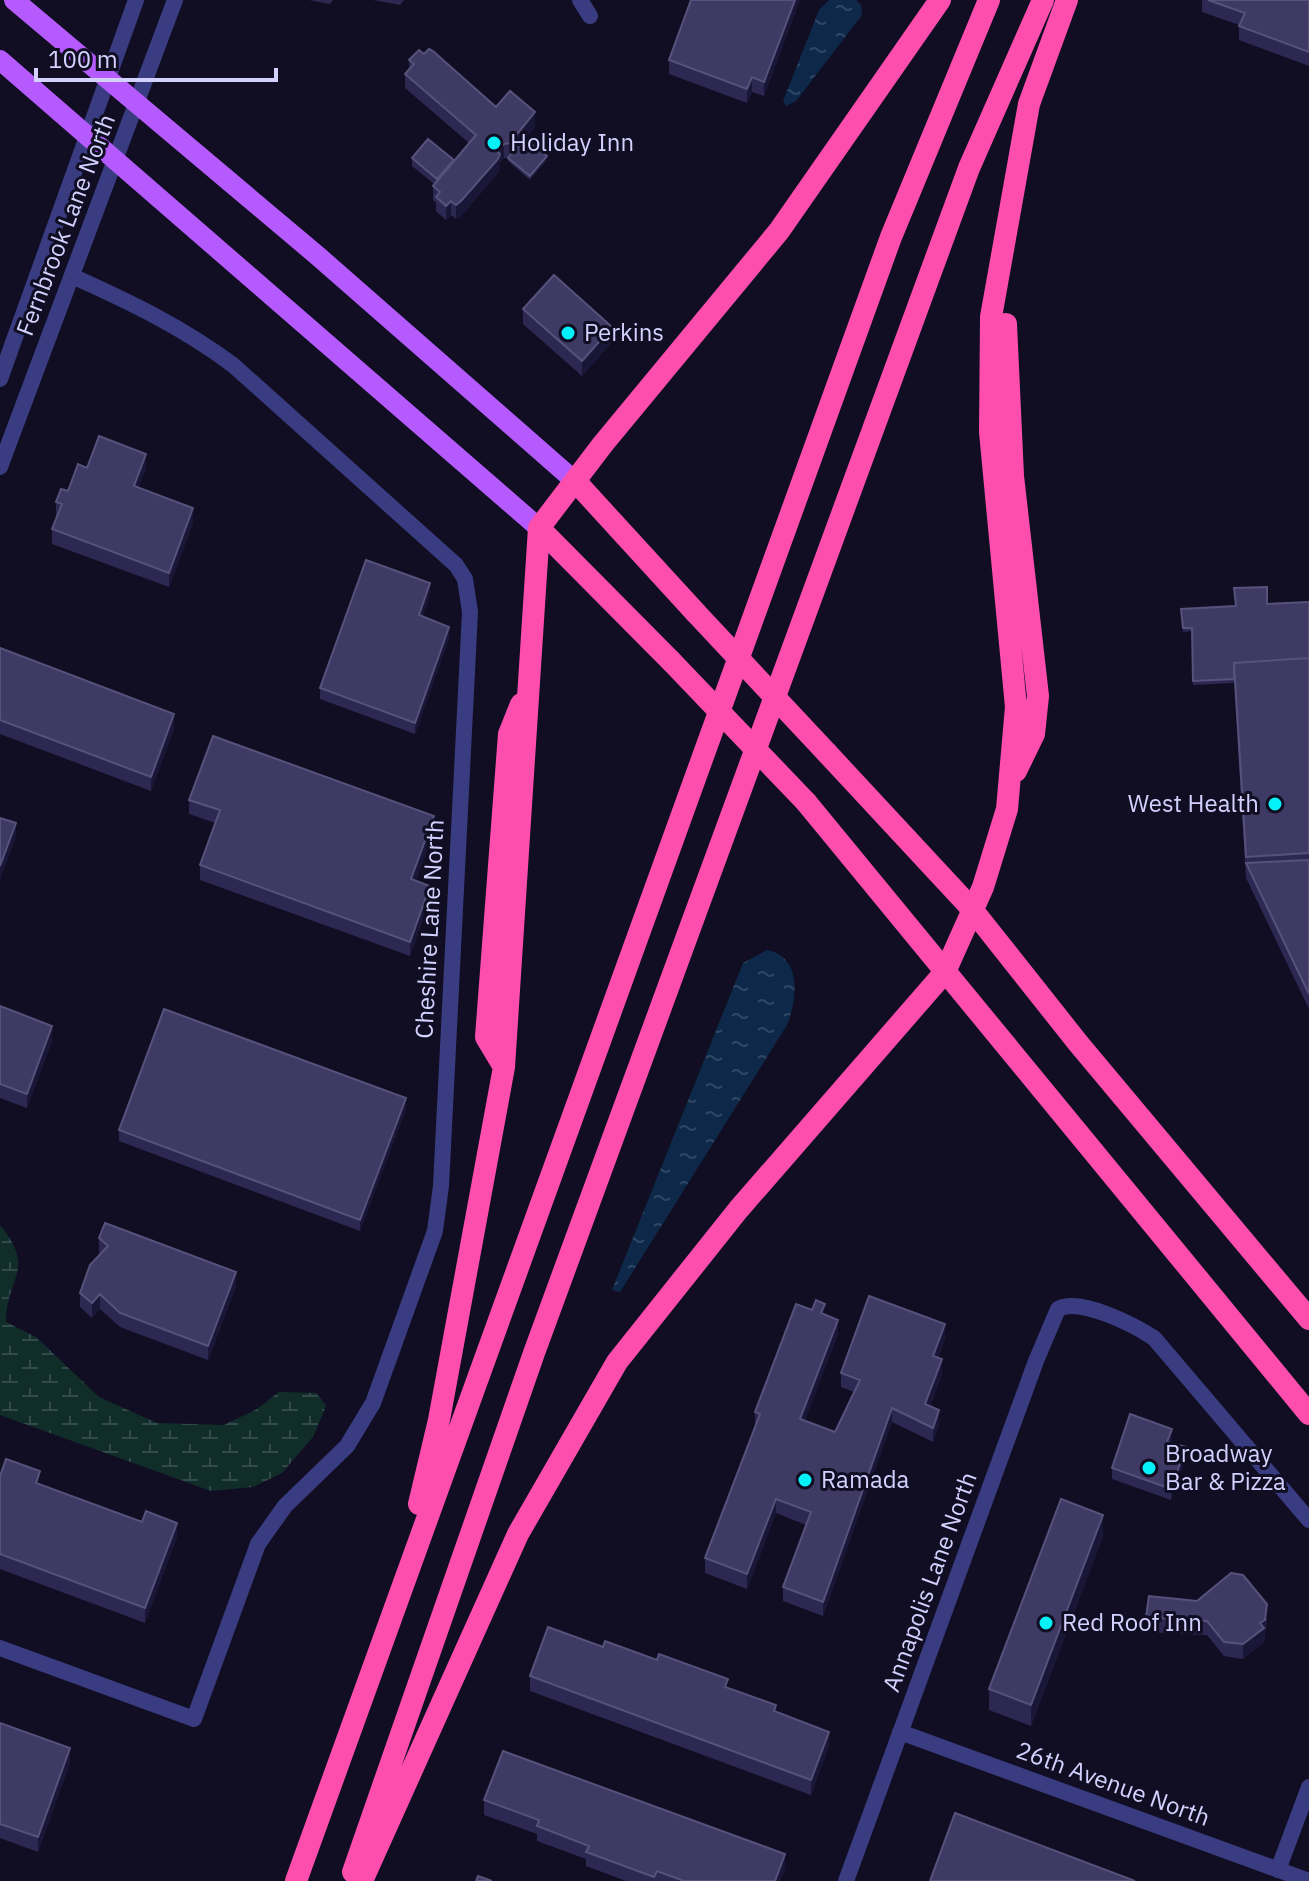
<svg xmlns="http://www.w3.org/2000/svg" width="1309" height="1881" font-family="'IBM Plex Sans',sans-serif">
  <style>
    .wetland { fill: url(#wetland-marsh) }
    .water { fill: url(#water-ripples) }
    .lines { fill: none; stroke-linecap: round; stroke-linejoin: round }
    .minor { stroke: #3a3c82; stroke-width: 16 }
    .major { stroke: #b55afd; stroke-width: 20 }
    .highway { stroke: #fd4eae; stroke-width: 22 }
    .highway-bridge { stroke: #fd4eae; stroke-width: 22 }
    .wall { fill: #2d2851 }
    .shaded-wall { fill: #1a1637 }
    .building { fill: #3e3a64; stroke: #56527c; stroke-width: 2 }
    .poi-dot { fill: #03f1f9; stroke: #110e23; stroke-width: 3 }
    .labels { text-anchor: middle; stroke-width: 6; stroke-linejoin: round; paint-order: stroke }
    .poi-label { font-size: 24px; fill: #d3d1fe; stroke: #110e23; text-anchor: start }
    .street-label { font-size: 24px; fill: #d3d1fe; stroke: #110e23 }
  </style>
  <defs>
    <pattern id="wetland-marsh" width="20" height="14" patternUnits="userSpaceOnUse" patternTransform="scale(2)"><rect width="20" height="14" fill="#112d2a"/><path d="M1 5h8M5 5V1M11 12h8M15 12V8" fill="none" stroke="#334a4a"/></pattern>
    <pattern id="water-ripples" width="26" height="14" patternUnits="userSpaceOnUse" patternTransform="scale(2)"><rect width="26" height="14" fill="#0d2849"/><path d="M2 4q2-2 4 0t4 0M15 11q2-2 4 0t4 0" fill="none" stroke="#2f4664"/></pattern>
  </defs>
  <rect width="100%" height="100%" fill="#110e23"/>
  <path class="wetland" d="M0,1225C37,1270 6,1277 6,1322L36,1337L99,1397L157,1423L224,1425L257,1409L279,1392L317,1393L326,1406L313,1437L282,1473L253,1487L211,1491L0,1415Z"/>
  <path class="water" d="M829,0H856L861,5L862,15L796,101L786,106L783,101L819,10Z
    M767,950C803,957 797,1000 787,1025L620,1292L612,1290L743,963Z"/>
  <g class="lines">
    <path class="minor" d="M580,0L590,16
      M0,379L136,0
      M0,467L175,0
      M0,1648L194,1719L258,1544L285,1506L347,1446L373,1403L435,1231L441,1186L470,612L465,579L456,565L233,365C182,327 130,302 72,276
      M900,1732L1309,1881
      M1278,1870L1309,1787
      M846,1881L1036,1361L1058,1309C1080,1297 1134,1325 1154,1338L1309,1520"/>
    <path class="major" d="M14,0L319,257L577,483
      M0,60L539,528"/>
    <path class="highway" d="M1006,324L1013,476L1038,696L1034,734L1016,771
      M577,483L696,613
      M539,528L671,661
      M827,753L971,908L1078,1043L1309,1319
      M806,802L1309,1414
      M504,1067L486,1037L509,734L521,704
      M419,1504L439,1420L504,1067L539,528L603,444L779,231L940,0
      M353,1872L534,1353L969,168L1043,0
      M296,1881L891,237L989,0
      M362,1881L518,1534L617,1362L738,1210L945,972L983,887L1007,809L1016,707L990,432L991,317L1029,104L1067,0"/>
    <path class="highway-bridge" d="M696,613L827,753
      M671,661L806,802"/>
  </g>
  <path class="wall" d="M309,0H333L330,4Z
    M373,0H404L400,5Z
    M800,0L764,96L752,92L747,103L669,74V60Z
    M1202,0H1309V66L1239,40V25L1202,12Z
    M424,54L496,107L535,127L525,139L547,160L530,180L508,161V158H504L500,162V168L498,173L461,216L456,219L451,215L446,220L436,211V203L433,200V186L434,184L412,166V158L454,161L469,143L405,88V74L409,69V60Z
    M523,309L612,342L582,376L523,324Z
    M87,468H146L138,488L193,523L169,587L52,544V529L57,517H56V502L68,491Z
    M430,594L422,617L449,638L415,734L320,699V688Z
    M1309,602V1009L1246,878L1234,683L1193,685L1192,631L1183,632L1181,609Z
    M0,648L174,729L151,791L0,734Z
    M189,800L434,831L416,880L430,900L410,956L200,880V865L215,823L189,814Z
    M0,1006L52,1041L27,1108L0,1098Z
    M406,1109L360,1231L119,1141V1130Z
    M99,1238L236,1286L208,1360L120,1327L100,1309L92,1318L80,1307V1293L100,1254L99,1253Z
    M825,1315L838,1334L805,1420L835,1432L854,1392L841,1387V1373L945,1338L938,1358L942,1374L930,1406L939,1424L933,1442L892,1422L823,1616L783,1601V1587L806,1525L776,1513L747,1589L705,1573V1558L755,1426V1412Z
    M1172,1440L1171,1443L1186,1458L1171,1500L1112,1479V1468Z
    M0,1476L40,1484L142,1522L177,1537L145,1623L0,1569Z
    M1103,1536L1031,1726L989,1710V1689Z
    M1146,1617L1267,1618L1264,1642L1243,1659L1224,1656L1207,1635L1146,1632Z
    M603,1647L728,1688L776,1712L829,1746L811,1795L530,1691V1676Z
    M0,1723L70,1763L38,1852L0,1838Z
    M484,1800L785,1869L780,1881H626L586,1866V1859L537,1841V1834L484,1815Z"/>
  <path class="shaded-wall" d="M795,0H800L764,96V82Z
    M752,77V92L747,103V89Z
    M535,112V127L510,158V143Z
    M504,144V158L500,162V168L498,173L461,216L456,219V205Z
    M547,156V160L530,180V176Z
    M451,201V215L446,220V206Z
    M612,327V342L582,376V361Z
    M146,454V468L134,500V486Z
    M193,508V523L169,587V573Z
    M430,583V594L419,626V615Z
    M449,627V638L415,734V723Z
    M174,714V729L151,791V777Z
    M434,816V831L411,893V879Z
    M16,823V838L0,880V866Z
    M430,886V900L410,956V942Z
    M52,1026V1041L27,1108V1094Z
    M406,1098V1109L360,1231V1220Z
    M236,1272V1286L208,1360V1346Z
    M100,1294V1309L92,1318V1303Z
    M838,1320V1334L800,1433V1419Z
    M945,1324V1338L933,1370V1356Z
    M942,1359V1374L925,1419V1404Z
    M892,1408V1422L823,1616V1602Z
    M939,1410V1424L933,1442V1428Z
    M1172,1429V1440L1167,1453V1442Z
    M1186,1447V1458L1171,1500V1489Z
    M776,1499V1513L747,1589V1574Z
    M1103,1515V1536L1031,1726V1705Z
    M177,1523V1537L145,1623V1608Z
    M1267,1604L1264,1642L1243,1659V1644L1260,1623Z
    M829,1732V1746L811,1795V1780Z
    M70,1748V1763L38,1852V1837Z
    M785,1854V1869L780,1881H775Z"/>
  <path class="building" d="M691,0H795L764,82L752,77L747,89L669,60Z
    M1208,0H1309V52L1239,26L1245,13Z
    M429,49L433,51L496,107L510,91L535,112L510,143L504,144L497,151L500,154L498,159L461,201L456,205L451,201L446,206L436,197L440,192L433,186L476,135L405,74L414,64L409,60L419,50L424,54Z
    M524,138L547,156L530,176L508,158Z
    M428,139L454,160L437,179L412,158Z
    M554,275L612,327L582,361L523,309Z
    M99,436L146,454L134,486L193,508L169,573L52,529L62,504L56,502L61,489L68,491L78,464L87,468Z
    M366,560L430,583L419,615L449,627L415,723L320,688Z
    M1267,587V604L1309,602V658L1234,663V679L1193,681L1192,628H1183L1181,609L1236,606L1234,588Z
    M0,648L174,714L151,777L0,720Z
    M1309,658V853L1246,857L1234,663Z
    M213,736L434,816L411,879L430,886L410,942L200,865L220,810L189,800Z
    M0,818L16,823L0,866Z
    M1309,860V994L1246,863Z
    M0,1006L52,1026L27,1094L0,1084Z
    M164,1009L406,1098L360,1220L119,1130Z
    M105,1223L236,1272L208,1346L120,1313L100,1294L92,1303L80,1293L90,1265L108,1246L99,1238Z
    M869,1296L945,1324L933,1356L942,1359L925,1404L939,1410L933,1428L892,1408L823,1602L783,1587L811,1512L776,1499L747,1574L705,1558L760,1414L755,1412L796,1304L812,1310L816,1300L825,1304L821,1313L838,1320L800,1419L835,1432L860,1380L841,1373Z
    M1130,1414L1172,1429L1167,1442L1186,1447L1171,1489L1112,1468Z
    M6,1459L40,1471L36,1483L142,1522L146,1511L177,1523L145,1608L0,1554V1476Z
    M1061,1499L1103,1515L1031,1705L989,1689Z
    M1231,1573L1243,1575L1267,1604L1265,1620L1260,1623L1264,1628L1243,1644L1224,1642L1207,1621L1146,1617L1149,1596L1197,1601Z
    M548,1627L603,1647L605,1641L657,1660L659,1654L728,1679L725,1687L776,1705L774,1711L829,1732L811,1780L530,1676Z
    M0,1723L70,1748L38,1837L0,1824Z
    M503,1751L785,1854L775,1881H684L657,1871L654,1877L586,1852L589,1846L537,1826L539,1820L484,1800Z
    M955,1813L1135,1881H930Z
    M478,1876L492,1881H476Z"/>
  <g class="poi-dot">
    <circle cx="494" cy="143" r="8"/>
    <circle cx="568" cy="333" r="8"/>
    <circle cx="1275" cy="804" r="8"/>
    <circle cx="1149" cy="1468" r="8"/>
    <circle cx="805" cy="1480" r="8"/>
    <circle cx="1046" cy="1623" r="8"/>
  </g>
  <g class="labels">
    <g class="poi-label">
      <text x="510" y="151">Holiday Inn</text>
      <text x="584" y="341">Perkins</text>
      <text x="1259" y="812" text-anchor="end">West Health</text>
      <text x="1165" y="1462">Broadway<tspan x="1165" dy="28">Bar &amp; Pizza</tspan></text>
      <text x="821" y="1488">Ramada</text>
      <text x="1062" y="1631">Red Roof Inn</text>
    </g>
    <g class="street-label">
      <text transform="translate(66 225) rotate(-69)" y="8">Fernbrook Lane North</text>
      <text transform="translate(430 929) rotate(-87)" y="8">Cheshire Lane North</text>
      <text transform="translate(930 1582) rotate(-70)" y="8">Annapolis Lane North</text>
      <text transform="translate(1113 1784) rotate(20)" y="8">26th Avenue North</text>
    </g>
  </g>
  <path d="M36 68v12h240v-12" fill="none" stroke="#d3d1fe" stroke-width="4"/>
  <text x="48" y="68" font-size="24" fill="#d3d1fe" stroke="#110e23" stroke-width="6" paint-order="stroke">100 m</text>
</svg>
